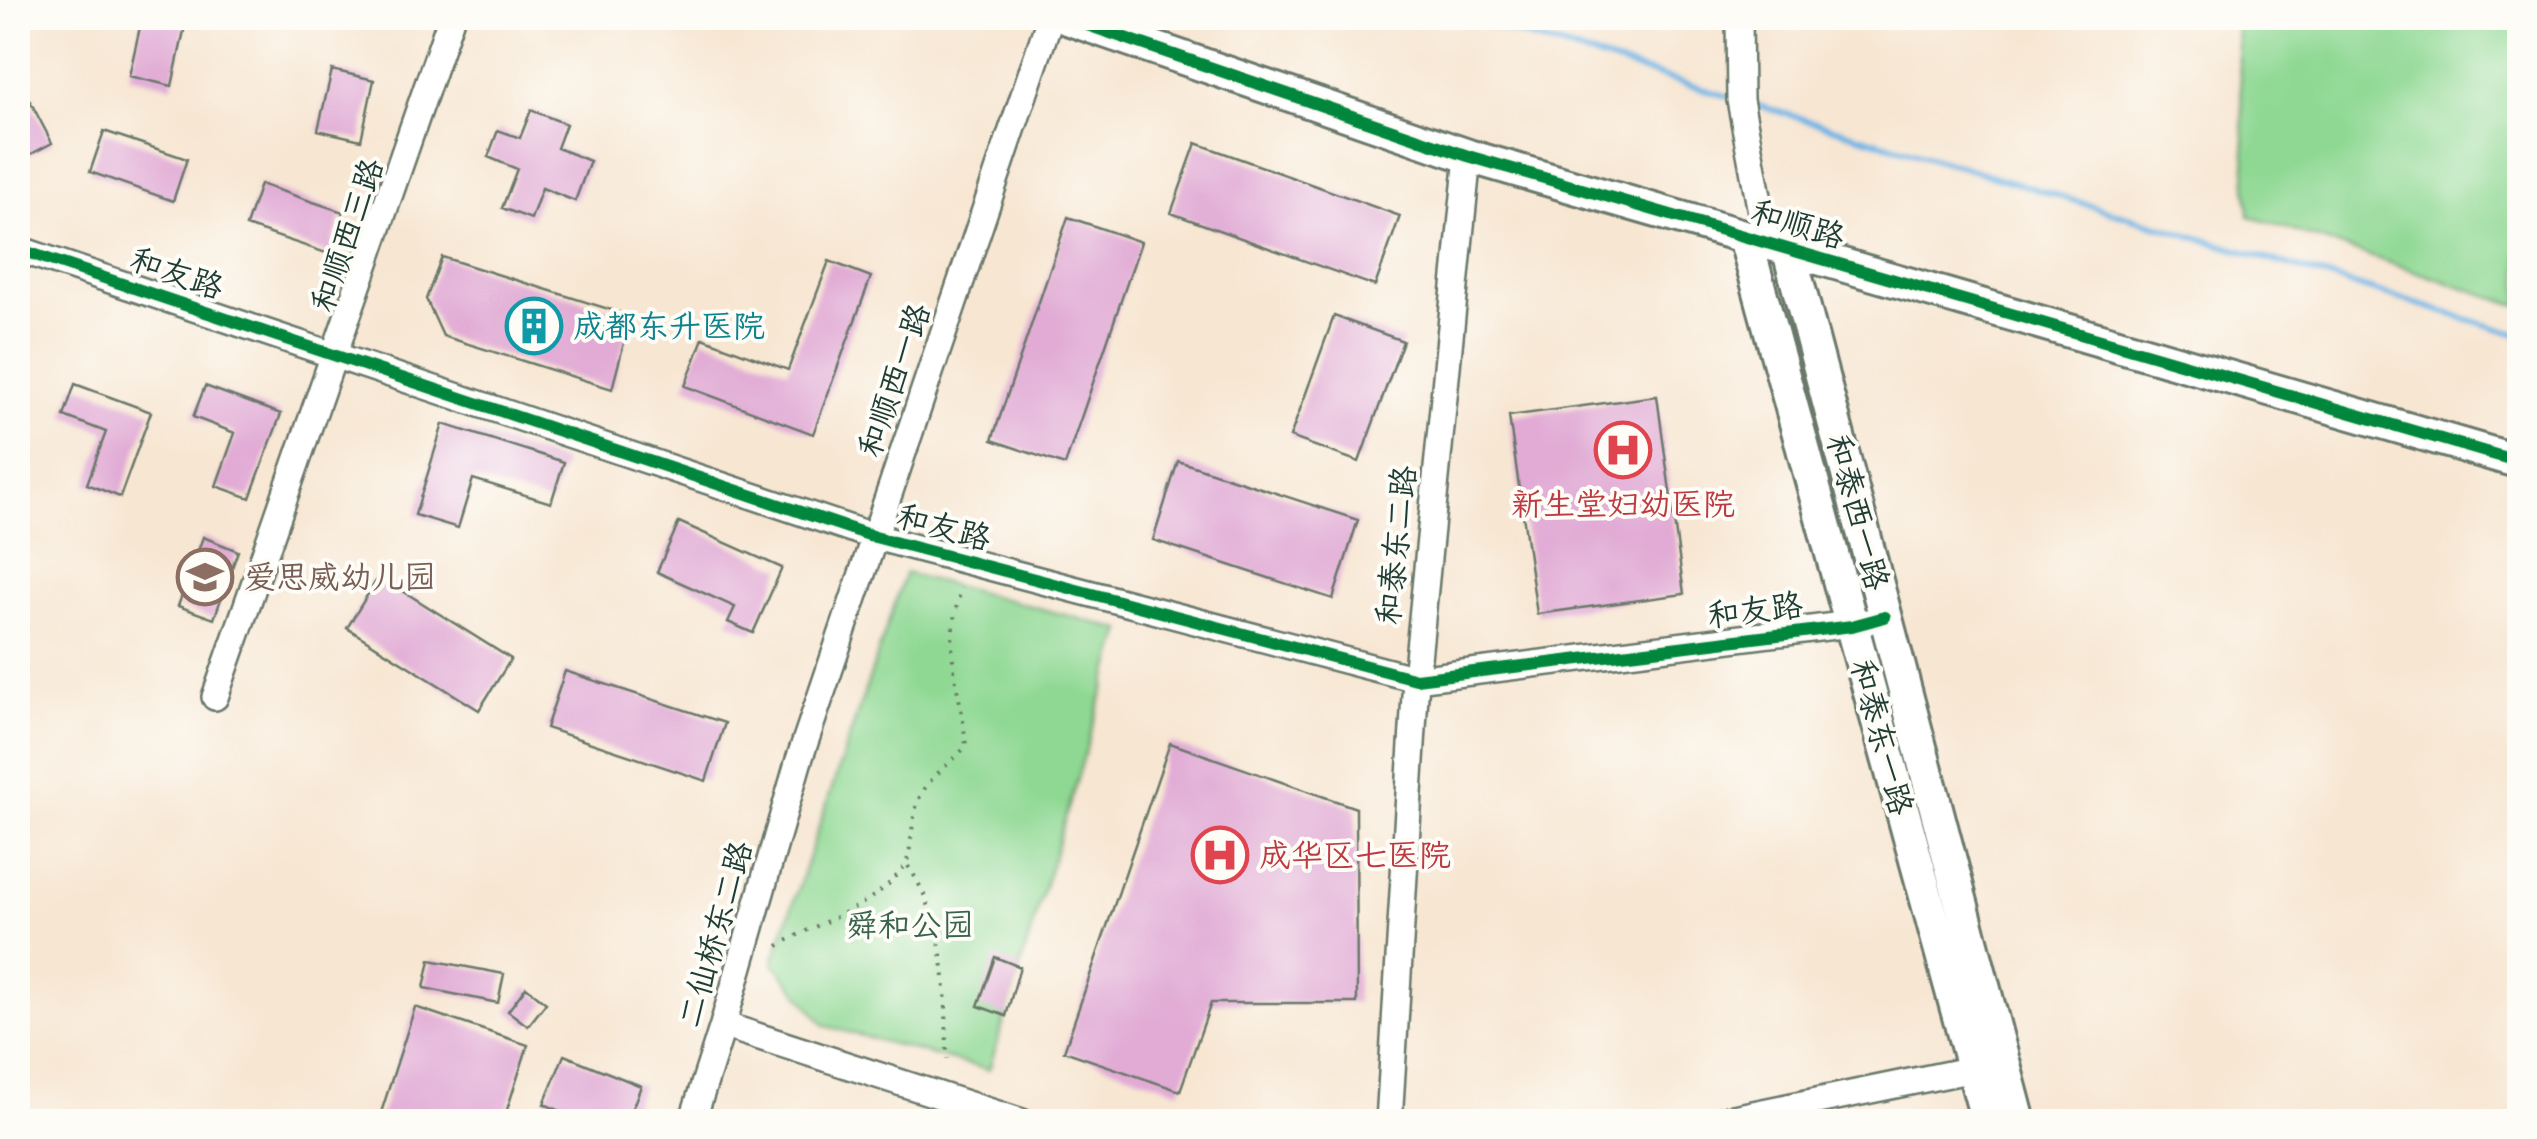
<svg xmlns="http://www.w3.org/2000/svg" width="2537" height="1139" font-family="'Gochi Hand','LXGW WenKai TC',sans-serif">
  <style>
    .green { fill: #8ed893; stroke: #568a64; stroke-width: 2.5 }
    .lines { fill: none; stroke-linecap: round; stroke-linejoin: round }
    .stream { stroke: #6db3e4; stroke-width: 6 }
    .building { fill: #e1abd5 }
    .minor-casing { stroke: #6b786b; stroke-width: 30 }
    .tertiary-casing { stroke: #6b786b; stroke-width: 38 }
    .path { stroke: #6b786b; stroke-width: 4; stroke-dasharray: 2.5 8; stroke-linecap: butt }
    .minor { stroke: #fff; stroke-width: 25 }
    .tertiary { stroke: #fff; stroke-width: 32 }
    .cycleway-casing { stroke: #fdfcf7; stroke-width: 19 }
    .cycleway { stroke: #00873e; stroke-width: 12 }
    .labels { text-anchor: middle; stroke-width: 8; stroke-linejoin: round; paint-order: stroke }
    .street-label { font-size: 32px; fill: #1f3d34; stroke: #fdfcf7 }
    .culture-label { font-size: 32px; fill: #0d838f; stroke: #fdfcf7; text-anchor: start }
    .health-label { font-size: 32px; fill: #be3a42; stroke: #fdfcf7 }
    .education-label { font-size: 32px; fill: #785e54; stroke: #fdfcf7; text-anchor: start }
    .park-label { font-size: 32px; fill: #3b644c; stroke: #fdfcf7 }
  </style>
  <rect width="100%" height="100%" fill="#fdfcf7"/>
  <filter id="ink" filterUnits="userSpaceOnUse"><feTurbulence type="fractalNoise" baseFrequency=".01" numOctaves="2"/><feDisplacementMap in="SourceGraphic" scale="20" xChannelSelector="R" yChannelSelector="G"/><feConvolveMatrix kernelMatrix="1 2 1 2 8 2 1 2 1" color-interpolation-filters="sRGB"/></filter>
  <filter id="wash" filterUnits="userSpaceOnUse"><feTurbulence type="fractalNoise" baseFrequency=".0048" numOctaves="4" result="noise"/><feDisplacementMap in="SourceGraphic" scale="40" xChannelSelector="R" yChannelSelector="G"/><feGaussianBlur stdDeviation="2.25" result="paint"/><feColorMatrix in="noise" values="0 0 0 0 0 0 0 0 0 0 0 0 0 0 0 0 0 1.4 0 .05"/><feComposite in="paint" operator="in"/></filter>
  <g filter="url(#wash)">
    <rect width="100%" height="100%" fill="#f7e6d2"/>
    <path class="green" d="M2236,18H2519V306L2249,216Z
      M905,573L1122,630L989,1070L825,1026L773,962Z"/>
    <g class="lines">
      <path class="stream" d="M1466,18L1733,98
        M1750,103L2520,335"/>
    </g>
    <g id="blocks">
      <path class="building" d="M142,18L185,26L172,86L129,76Z
        M332,70L374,80L361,140L318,130Z
        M18,78L52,143L18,161Z
        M531,110L566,124L557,148L590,161L575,201L542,188L531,219L502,208L517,169L488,157L498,130L520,138Z
        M104,131L187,159L173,201L90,172Z
        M1196,143L1400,216L1375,286L1171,213Z
        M260,184L343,212L329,254L246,226Z
        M1068,217L1141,242L1065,465L992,440Z
        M442,257L631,316L612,389L443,336L426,299Z
        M829,261L871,277L813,434L685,386L703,338L788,370Z
        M1334,316L1403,341L1359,462L1290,437Z
        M75,384L151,412L120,497L87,484L106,432L64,416Z
        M205,386L281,414L250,498L216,486L235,433L193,417Z
        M1657,396L1684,594L1537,614L1509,416Z
        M443,424L564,462L551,503L473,479L458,528L415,515Z
        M1178,461L1358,520L1333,599L1153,540Z
        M679,522L782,568L753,633L728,622L735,607L657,572Z
        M203,537L238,551L214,619L178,606Z
        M379,576L511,659L479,710L347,628Z
        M565,671L725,723L706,781L546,728Z
        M1170,743L1356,808L1357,1003H1211L1180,1091L1064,1051Z
        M995,957L1020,967L1006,1016L978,1006Z
        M430,960L504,974L498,1003L424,988Z
        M526,987L546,1003L528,1026L508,1011Z
        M415,1007L528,1045L503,1122H378Z
        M564,1055L641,1086L627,1122H587L544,1104Z"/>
    </g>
  </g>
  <g filter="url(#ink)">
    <use href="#blocks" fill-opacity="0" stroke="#6b786b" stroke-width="2.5"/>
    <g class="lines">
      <g class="minor-casing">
        <path id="minor" d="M1739,18L1740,100L1767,244
          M18,249L875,537L1416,679L1866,622
          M215,697L451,18
          M723,1025L1022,1122
          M692,1122L723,1025L798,763L1050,18
          M1389,1122L1416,679L1468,156
          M1714,1122L1988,1066"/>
      </g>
      <g class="tertiary-casing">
        <path id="tertiary" d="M1067,18L1468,156L2520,462
          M1745,237L1988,1122
          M1789,251L2019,1122"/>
      </g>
      <path class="path" d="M908,866C947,923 946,992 947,1059
        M778,946C820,920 873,909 904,867C913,855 910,818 919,799C928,777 951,764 966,746C961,686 940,651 962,588"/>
      <use href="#minor" class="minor"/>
      <use href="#tertiary" class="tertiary"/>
      <g class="cycleway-casing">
        <path id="cycleway" d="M1067,18L1468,156L2520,462
          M18,249L875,537L1416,679L1852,626L1885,617"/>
      </g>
      <use href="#cycleway" class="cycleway"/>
    </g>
  </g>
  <defs>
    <g id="building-ring" transform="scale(2.875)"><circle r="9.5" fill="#fdfcf7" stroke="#0f9aa8" stroke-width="1.5"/><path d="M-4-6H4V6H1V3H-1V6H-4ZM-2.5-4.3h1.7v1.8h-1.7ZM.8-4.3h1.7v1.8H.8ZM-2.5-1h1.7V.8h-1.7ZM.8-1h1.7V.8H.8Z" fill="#0f9aa8"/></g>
    <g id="hospital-ring" transform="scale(2.875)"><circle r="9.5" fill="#fdfcf7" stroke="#e0444e" stroke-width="1.5"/><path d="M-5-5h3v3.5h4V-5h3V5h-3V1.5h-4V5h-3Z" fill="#e0444e"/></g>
    <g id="school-ring" transform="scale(2.875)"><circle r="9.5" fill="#fdfcf7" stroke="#8d6e63" stroke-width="1.5"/><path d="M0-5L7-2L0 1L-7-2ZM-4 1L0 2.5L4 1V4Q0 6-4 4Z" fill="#8d6e63"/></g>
  </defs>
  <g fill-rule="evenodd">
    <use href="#building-ring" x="534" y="326"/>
    <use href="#hospital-ring" x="1623" y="450"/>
    <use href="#school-ring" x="205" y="577"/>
    <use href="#hospital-ring" x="1220" y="855"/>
  </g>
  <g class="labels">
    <g class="street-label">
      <text transform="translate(1798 224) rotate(17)" y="11">和顺路</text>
      <text transform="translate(347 235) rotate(-71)" y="11">和顺西三路</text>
      <text transform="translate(177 273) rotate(19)" y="11">和友路</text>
      <text transform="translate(894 380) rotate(-71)" y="11">和顺西一路</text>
      <text transform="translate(1858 512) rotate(75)" y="11">和泰西一路</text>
      <text transform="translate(944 527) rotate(15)" y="11">和友路</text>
      <text transform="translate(1396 545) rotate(-84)" y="11">和泰东二路</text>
      <text transform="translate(1755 610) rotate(-7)" y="11">和友路</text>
      <text transform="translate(1882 737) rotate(75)" y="11">和泰东一路</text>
      <text transform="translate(715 934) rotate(-74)" y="11">二仙桥东二路</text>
    </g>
    <g class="culture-label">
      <text x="573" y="337">成都东升医院</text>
    </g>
    <g class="health-label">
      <text x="1623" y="515">新生堂妇幼医院</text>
      <text x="1259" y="866" text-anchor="start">成华区七医院</text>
    </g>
    <g class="education-label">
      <text x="244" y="588">爱思威幼儿园</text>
    </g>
    <g class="park-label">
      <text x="910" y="936">舜和公园</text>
    </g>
  </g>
  <rect width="2537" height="1139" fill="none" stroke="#fdfcf7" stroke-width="60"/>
</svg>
